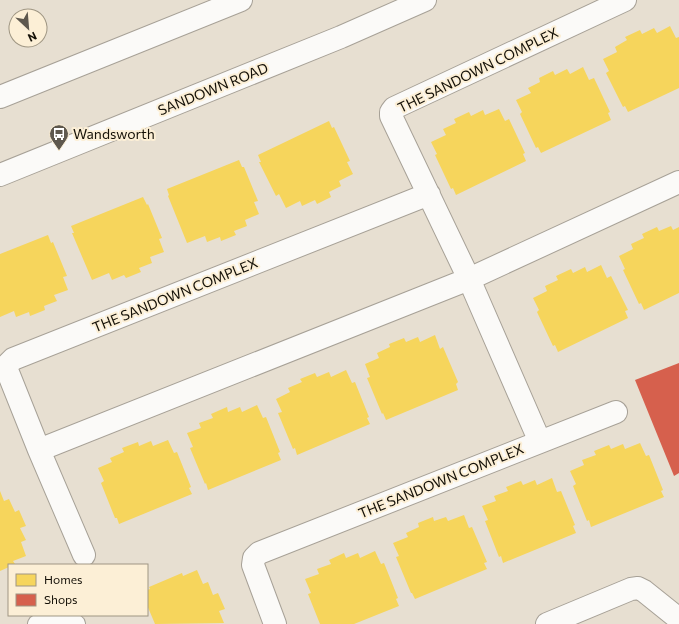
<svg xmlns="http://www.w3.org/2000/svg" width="679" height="624" font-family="Commissioner,sans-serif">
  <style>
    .homes { fill: #f6d55c }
    .shops { fill: #d6604d }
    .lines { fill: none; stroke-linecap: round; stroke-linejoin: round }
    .service-casing { stroke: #a7a197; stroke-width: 20 }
    .minor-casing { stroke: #a7a197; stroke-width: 24 }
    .secondary-casing { stroke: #a7a197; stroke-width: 24 }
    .service { stroke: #fbfaf8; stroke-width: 18 }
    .minor { stroke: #fbfaf8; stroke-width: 22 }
    .secondary { stroke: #fbfaf8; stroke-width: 22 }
    .labels { text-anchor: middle; stroke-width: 4; stroke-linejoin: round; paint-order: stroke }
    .street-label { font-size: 14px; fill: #141007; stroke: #fcefd6 }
    .poi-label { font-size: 14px; fill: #141007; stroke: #fcefd6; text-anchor: start }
  </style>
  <rect width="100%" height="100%" fill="#e7dfd1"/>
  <path class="homes" d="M670,26L676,38L679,37V88L628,112L625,106L623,107L606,73L609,71L603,59L617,52L615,47L627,40L625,37L640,30L642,34L654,28L657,33Z
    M583,67L589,80L594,78L610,112L608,113L611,120L541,153L538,147L536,148L520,114L522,112L516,100L531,93L528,88L540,82L539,78L553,71L555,75L567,69L570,74Z
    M499,109L505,121L509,119L525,153L523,154L526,161L456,195L453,188L451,189L435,155L437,154L431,142L446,135L443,129L456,123L454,119L469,112L471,116L483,110L485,115Z
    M329,121L332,128L334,127L350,161L347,162L353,174L339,181L341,186L329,192L331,197L317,204L315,200L302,206L300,201L286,208L279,194L276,196L259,162H261L258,155Z
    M239,160L242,167H244L258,201L254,202L259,214L245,220L247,226L234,231L236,235L221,241L220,237L207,242L205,236L187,243L168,196L169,195L167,189Z
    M143,197L147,205L148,204L162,238L159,239L164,252L150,257L152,263L139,268L141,272L126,278L124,275L112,280L109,273L92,280L72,233H74L71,226Z
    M671,226L673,230L679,227V293L644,310L641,303L639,304L623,270L625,269L619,256L633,249L631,244L644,238L642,234L657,227L659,231Z
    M48,235L51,243L53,242L67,276L63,277L68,290L54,295L57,301L44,306L45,310L30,316L29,312L16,317L14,311L0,317V254Z
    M601,265L607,278L611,276L628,310L625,311L628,318L558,352L555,345L553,346L537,312L539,310L533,298L547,291L545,286L558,280L556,276L571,269L573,273L585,267L587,272Z
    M435,335L440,349L443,347L458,382L456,384L458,390L386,420L383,413L382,414L367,378L370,377L365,364L379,358L377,353L390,347L389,344L404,338L406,342L418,337L420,342Z
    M346,370L352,383L355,382L369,417L367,418L370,424L297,455L295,448L293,449L278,413L282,412L276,399L290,392L288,388L302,382L300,379L315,373L317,377L329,372L331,377Z
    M257,405L263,418L266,417L280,452L278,453L281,460L208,490L206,483L205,484L190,448L193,447L187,433L201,428L199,423L213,418L211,414L227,407L228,412L240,407L242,412Z
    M168,440L174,453L177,452L191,487L189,488L192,494L119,524L117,518H115L101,483L104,481L98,468L112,462L110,458L124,452L122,448L138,442L139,446L151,441L153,446Z
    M640,443L646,456L649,455L663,490L661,491L664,497L591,527L589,520L587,521L573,486L576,484L570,471L584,465L582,460L596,455L594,451L609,445L611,449L623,444L625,449Z
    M552,478L557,492L561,491L575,525L573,526L576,533L503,563L501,556L499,557L485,521L488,520L482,506L496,501L494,496L508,491L506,487L521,481L523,485L535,480L537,485Z
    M0,491L4,501L9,499L15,512L19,510L26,526L20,528L26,540L21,542L26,556L13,561L15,564L9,565V567L0,571Z
    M464,515L469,528L472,527L487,562L484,563L487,569L415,599L412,593H411L396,557L399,556L393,543L408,537L406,533L419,527L418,523L433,517L434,521L446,517L448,521Z
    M375,551L381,564L384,563L398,598L396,599L399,606L354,624H320L308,594L311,593L305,579L319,574L317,569L331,564L329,560L344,553L346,558L358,553L360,558Z
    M197,570L203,584L208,582L213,595L218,593L225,609L219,611L224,623L155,624L147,605V590L150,589L149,587L182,573L183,576Z"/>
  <path class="shops" d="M679,363V473L674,476L635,380Z"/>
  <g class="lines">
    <g class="service-casing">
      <path id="service" d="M37,624C51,618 63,615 76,624"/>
    </g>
    <g class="minor-casing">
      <path id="minor" d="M540,442L469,279L391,116V112L394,108L625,0
        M39,450L469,279L679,182
        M84,555L39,450L7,370L8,364L13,359L429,194
        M275,624L253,565L254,558L259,553L616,412
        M547,624L631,589L638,588L644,591L679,619"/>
    </g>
    <g class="secondary-casing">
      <path id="secondary" d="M0,97L241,0
        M0,175L341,37L425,0"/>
    </g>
    <use href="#service" class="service"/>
    <use href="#minor" class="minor"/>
    <use href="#secondary" class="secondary"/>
  </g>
  <defs>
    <g id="bus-pin" transform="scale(1)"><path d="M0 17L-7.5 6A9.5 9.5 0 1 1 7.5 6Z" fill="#5e584e" stroke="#fcefd6"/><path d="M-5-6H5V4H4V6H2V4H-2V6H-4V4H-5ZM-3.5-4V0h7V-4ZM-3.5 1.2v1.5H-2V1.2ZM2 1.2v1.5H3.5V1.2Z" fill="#fff"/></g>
  </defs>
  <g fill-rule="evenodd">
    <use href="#bus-pin" x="59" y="134"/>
  </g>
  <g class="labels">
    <g class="street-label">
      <text transform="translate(478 70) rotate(-26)" y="5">THE SANDOWN COMPLEX</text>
      <text transform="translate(213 89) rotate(-22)" y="5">SANDOWN ROAD</text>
      <text transform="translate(175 295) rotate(-22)" y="5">THE SANDOWN COMPLEX</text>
      <text transform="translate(441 481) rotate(-22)" y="5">THE SANDOWN COMPLEX</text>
    </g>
    <g class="poi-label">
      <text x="73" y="139">Wandsworth</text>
    </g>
  </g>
  <rect x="8" y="564" width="140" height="52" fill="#fcefd6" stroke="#9f9683"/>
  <rect x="16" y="574" width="20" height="12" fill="#f6d55c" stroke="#9f9683"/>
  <text x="44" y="584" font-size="12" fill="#141007">Homes</text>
  <rect x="16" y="594" width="20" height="12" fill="#d6604d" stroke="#9f9683"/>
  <text x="44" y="604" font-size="12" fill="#141007">Shops</text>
  <g transform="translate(28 28) rotate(154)"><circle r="19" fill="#fcefd6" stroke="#9f9683"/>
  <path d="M0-3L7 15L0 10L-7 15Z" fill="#5e584e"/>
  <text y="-6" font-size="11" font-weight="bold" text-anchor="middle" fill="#141007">N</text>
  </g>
</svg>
